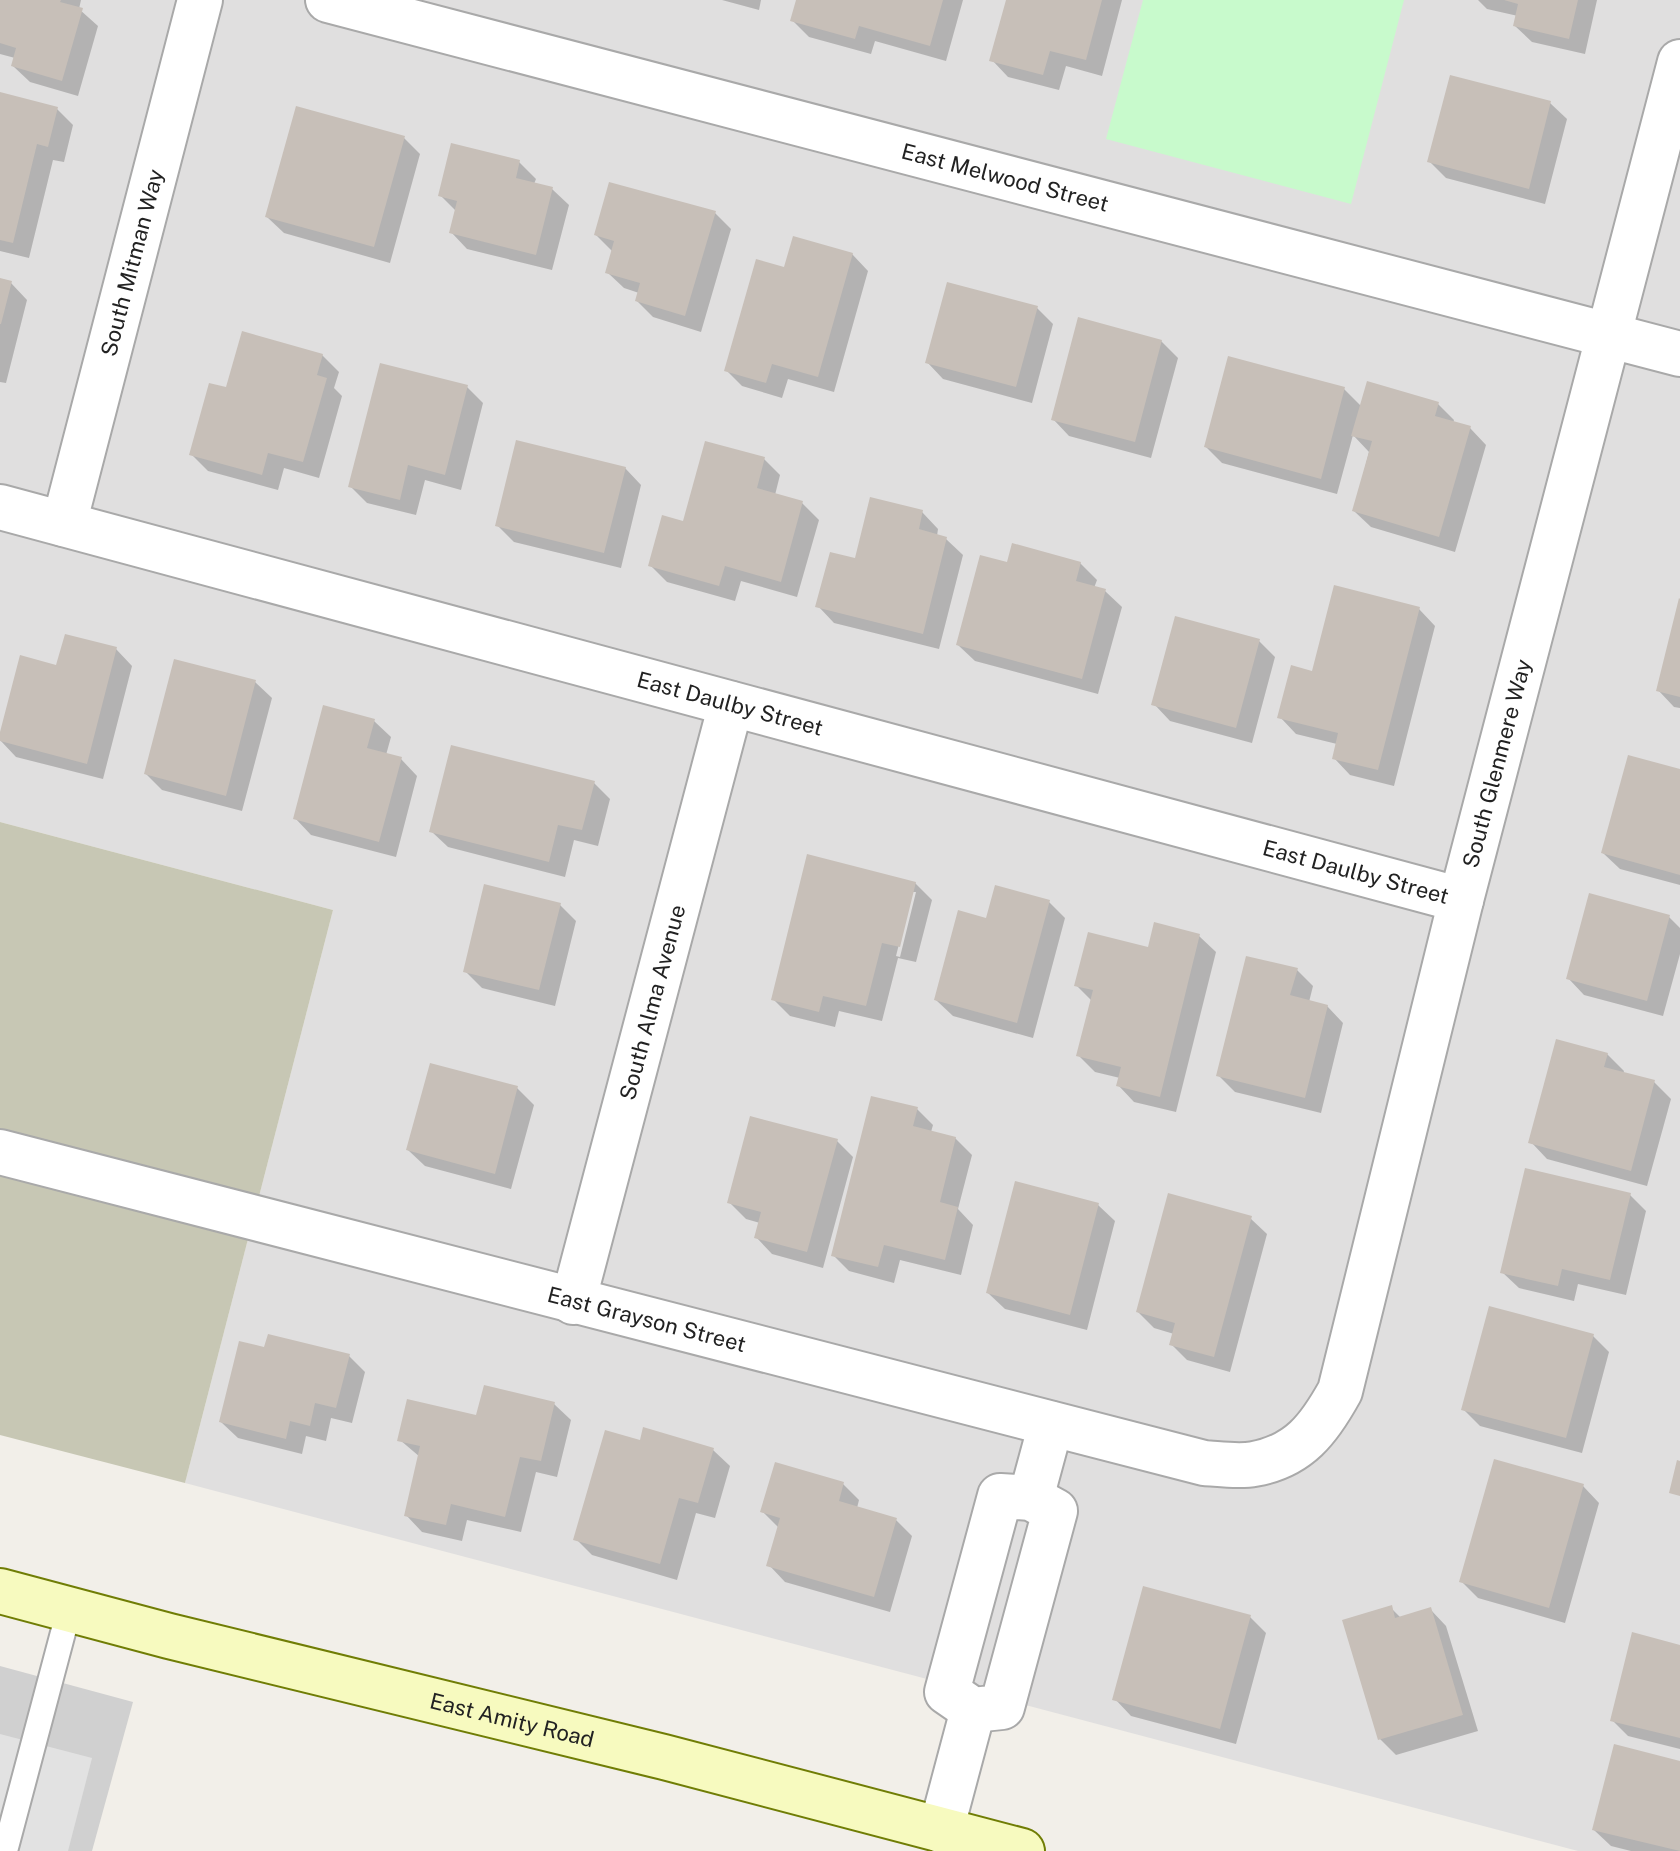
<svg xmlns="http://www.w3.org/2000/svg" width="1680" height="1851" font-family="'Public Sans',sans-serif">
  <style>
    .residential { fill: #e0dfdf }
    .religious { fill: #d0d0d0 }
    .construction { fill: #c7c7b4 }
    .park { fill: #c8facc }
    .parking { fill: #e2e2e2 }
    .shadow { fill: #0003; fill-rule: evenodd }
    .building { fill: #c7bfb8 }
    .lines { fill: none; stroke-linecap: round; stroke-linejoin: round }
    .lane-casing { stroke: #a9a9a9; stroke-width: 28 }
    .street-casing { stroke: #a9a9a9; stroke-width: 48 }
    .secondary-casing { stroke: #707d05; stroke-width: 48 }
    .lane { stroke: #fff; stroke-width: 24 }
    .street { stroke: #fff; stroke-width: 44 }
    .secondary { stroke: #f7fabf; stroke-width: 44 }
    .labels { text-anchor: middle; stroke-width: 6; stroke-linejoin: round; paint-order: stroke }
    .street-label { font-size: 22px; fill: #222; stroke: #fff }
  </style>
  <rect width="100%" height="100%" fill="#f2efe9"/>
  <path class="residential" d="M0,0H1680V1851H1578L185,1483L333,910L0,822Z"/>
  <path class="religious" d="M0,1666L133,1702L92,1851H0Z"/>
  <path class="construction" d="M0,822L333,910L185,1483L0,1435Z"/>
  <path class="park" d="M1143,0H1404L1351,204L1106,139Z"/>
  <path class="parking" d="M0,1734L92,1758L68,1851H0Z"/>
  <path class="shadow" d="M0,0H81L79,9L98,26L78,96L30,82L13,66L15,58L0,54Z
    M722,0H761L759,10Z
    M798,0H963L946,61L875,41L871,54L809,37L792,20Z
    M1008,0H1122L1102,76L1066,66L1059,90L1008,77L992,60Z
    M1478,0H1597L1585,54L1532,42L1515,26L1518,16L1487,9Z
    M0,94L57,109L73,125L64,162L53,160L29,258L0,251Z
    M1550,103L1567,119L1545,204L1446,178L1430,162Z
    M404,138L420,154L390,263L284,233L267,217Z
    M519,162L536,179L534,184L552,189L569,205L552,270L467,249L451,232L456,211L440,195Z
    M715,213L731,229L701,332L653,317L637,301L639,293L624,288L607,272L613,252L596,235Z
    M852,254L868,271L834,392L788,379L782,398L742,386L726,370L786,270Z
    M0,280L11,283L27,300L6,383L0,382Z
    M1037,308L1053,324L1032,403L943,379L927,362Z
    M1161,341L1178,358L1151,458L1069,436L1053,419Z
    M322,355L339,372L334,388L342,396L319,478L284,468L278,490L208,471L191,454L227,390Z
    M467,387L483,403L461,490L425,480L416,515L367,503L351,487Z
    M1344,389L1361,406L1438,404L1454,420L1453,423L1470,428L1486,445L1455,552L1371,527L1354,511L1369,452L1353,435L1337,494L1222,463L1206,447Z
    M764,459L780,475L775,495L802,503L819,520L797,597L741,581L735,601L667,582L650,565L684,523Z
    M625,468L641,485L621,568L514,542L497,525Z
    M922,512L938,529L937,536L946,539L963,555L939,649L834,623L818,606L856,560Z
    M1080,563L1097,580L1094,588L1105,591L1122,607L1098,694L975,661L958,645L1008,565Z
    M1680,602V708L1674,707L1658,690Z
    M1419,609L1435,626L1394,786L1350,775L1334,758L1337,744L1296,734L1280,717L1314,673Z
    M1259,641L1275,657L1252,743L1170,721L1154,704Z
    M116,649L132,666L103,779L16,757L0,740Z
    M255,682L272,698L242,811L162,790L146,774Z
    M374,721L391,737L386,755L401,759L417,776L396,857L311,835L295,818Z
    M1680,771V885L1620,869L1603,853Z
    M594,783L610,799L598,846L574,840L565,877L448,847L431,831Z
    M915,883L932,900L916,962L898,958L882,1021L839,1011L835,1027L790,1016L773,999ZM912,892H916L900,957L896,956Z
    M1049,902L1065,918L1033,1038L953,1016L936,1000L987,920Z
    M560,905L576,921L555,1006L482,988L465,971Z
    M1669,917L1680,928V954L1663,1016L1584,995L1568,978Z
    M1199,936L1216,952L1176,1112L1134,1102L1118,1085L1120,1078L1095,1072L1079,1056L1092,1001L1077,986L1149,949Z
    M1297,970L1313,986L1309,1002L1327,1006L1343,1023L1321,1113L1235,1092L1219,1076Z
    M1607,1054L1624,1071L1623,1074L1654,1082L1671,1099L1647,1186L1547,1159L1531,1142Z
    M517,1088L534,1105L511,1189L425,1166L408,1150Z
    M917,1109L933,1125L931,1132L955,1138L972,1155L958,1209L973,1225L961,1275L900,1260L894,1283L849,1271L833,1255Z
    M837,1141L853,1157L823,1268L772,1254L756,1237L760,1223L746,1219L729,1202Z
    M1630,1195L1646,1211L1626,1295L1578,1284L1574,1301L1519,1288L1502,1272Z
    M1098,1205L1115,1221L1087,1330L1005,1309L988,1293Z
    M1250,1218L1267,1234L1230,1372L1187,1360L1171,1344L1174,1334L1154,1328L1138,1312Z
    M1593,1336L1609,1352L1582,1453L1480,1426L1464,1410Z
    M266,1350L349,1356L365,1372L352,1423L331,1418L326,1441L306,1436L302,1454L238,1438L221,1422Z
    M554,1404L571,1420L557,1477L536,1472L521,1532L467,1520L462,1541L422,1532L406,1515L420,1457L400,1440L478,1418Z
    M641,1442L713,1450L730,1466L715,1518L696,1513L677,1580L592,1555L576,1539Z
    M843,1484L859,1500L857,1508L895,1519L912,1536L890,1612L785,1582L769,1565L779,1528L763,1512Z
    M1583,1486L1599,1503L1565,1623L1478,1598L1461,1581Z
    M1391,1608L1401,1618L1430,1609L1446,1626L1478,1731L1396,1755L1380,1739Z
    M1250,1617L1266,1633L1236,1744L1131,1716L1115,1699Z
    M1680,1647V1749L1628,1736L1612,1720Z
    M1680,1763V1851H1631L1611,1846L1594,1830Z"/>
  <path class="building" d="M0,0H61L60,2L83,8L62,81L11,66L16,48L0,43Z
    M796,0H943L930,46L859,26L855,39L790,21Z
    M1006,0H1102L1086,60L1050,51L1043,75L989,61Z
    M1504,0H1578L1569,39L1513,26L1518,4Z
    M1450,75L1551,101L1529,189L1427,162Z
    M0,92L58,107L48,147L37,144L13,243L0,240Z
    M296,106L405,136L374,247L265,217Z
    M451,143L520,160L516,178L553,187L536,255L449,233L457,201L438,196Z
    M609,182L716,211L685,316L635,301L640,283L605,273L614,241L594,235Z
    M793,236L853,253L818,377L772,364L766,383L724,371L756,259L784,267Z
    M0,278L12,281L1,324H0Z
    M947,282L1038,306L1016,387L925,363Z
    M1078,317L1162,340L1135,442L1051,420Z
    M242,331L323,354L317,375L327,378L303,462L268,453L262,475L189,455L209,383L226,387Z
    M1228,356L1345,387L1321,479L1204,447Z
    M380,363L468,385L445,475L408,465L400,500L348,487Z
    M1367,381L1439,402L1435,416L1471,426L1439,537L1352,511L1372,441L1351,436Z
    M516,440L626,467L604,553L495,526Z
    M705,441L765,457L757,488L803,501L781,582L725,566L719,586L648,566L662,515L683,521Z
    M870,497L923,510L919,529L947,537L923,634L815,607L830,552L855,558Z
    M1012,543L1081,562L1076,581L1106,589L1082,679L956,645L980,555L1007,562Z
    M1334,585L1420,607L1378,770L1332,759L1338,733L1277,718L1291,665L1312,671Z
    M1679,598L1680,599V697L1656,691Z
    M1175,616L1260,639L1236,728L1151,705Z
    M65,634L117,647L87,764L0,741V732L20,655L56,665Z
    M174,659L256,680L226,796L144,774Z
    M323,705L375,719L367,748L402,757L379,842L293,819Z
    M451,745L595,781L582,830L558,825L549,862L429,832Z
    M1628,755L1680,769V875L1601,853Z
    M807,854L916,882L900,947L882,943L866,1006L823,996L819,1012L771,1000Z
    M484,884L561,903L539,990L463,972Z
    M995,885L1050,900L1017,1023L934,1000L958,910L986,918Z
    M1589,893L1670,915L1647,1001L1566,979Z
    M1154,922L1200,934L1160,1097L1116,1086L1121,1067L1076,1056L1093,990L1074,986L1088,932L1148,947Z
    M1246,956L1298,968L1290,995L1328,1005L1305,1098L1216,1076Z
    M1556,1039L1608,1053L1604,1067L1655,1080L1631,1171L1528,1143Z
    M430,1063L518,1086L495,1174L406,1150Z
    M871,1096L918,1107L913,1126L956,1137L940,1202L958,1207L945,1260L884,1245L878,1267L831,1256Z
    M750,1116L838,1139L807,1252L754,1238L761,1212L727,1203Z
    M1525,1168L1631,1193L1610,1280L1562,1269L1558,1286L1500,1273Z
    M1015,1181L1099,1203L1070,1315L986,1293Z
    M1168,1193L1252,1216L1214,1357L1169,1345L1175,1323L1136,1312Z
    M1489,1306L1594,1334L1566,1438L1461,1410Z
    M268,1334L350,1354L336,1408L315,1403L310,1426L290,1421L286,1439L219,1422L239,1341L264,1347Z
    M484,1385L555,1402L541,1461L520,1457L505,1517L451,1504L446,1525L404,1516L420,1446L397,1441L407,1399L476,1415Z
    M643,1427L714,1448L698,1503L679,1498L660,1564L573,1540L605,1430L640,1440Z
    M1494,1459L1584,1484L1549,1608L1459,1582Z
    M1677,1460L1680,1461V1496L1669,1493Z
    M775,1462L844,1482L839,1501L897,1518L874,1597L766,1566L780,1518L760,1512Z
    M1143,1586L1251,1615L1220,1729L1112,1700Z
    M1392,1605L1395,1618L1431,1607L1463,1715L1378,1740L1342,1620Z
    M1632,1632L1680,1645V1738L1610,1721Z
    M1614,1744L1680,1761V1851L1592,1830Z"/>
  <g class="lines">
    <g class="lane-casing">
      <path id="lane" d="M5,1851L69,1610"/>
    </g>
    <g class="street-casing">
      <g id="street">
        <path id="s1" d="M328,0L1680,354"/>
        <path id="s2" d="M0,507L1461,900"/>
        <path id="s3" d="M64,524L200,0"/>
        <path id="s4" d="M0,1152L1204,1463C1220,1464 1239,1467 1254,1464C1299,1456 1319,1429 1340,1391L1461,900L1680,62"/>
        <path id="s5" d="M573,1302L731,704"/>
        <path d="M1000,1496L1031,1498L1055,1511L1002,1707L973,1710L947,1692Z"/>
        <path d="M1031,1498L1051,1424"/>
        <path d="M941,1830L973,1710"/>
      </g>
    </g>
    <g class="secondary-casing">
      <g id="secondary">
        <path id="s6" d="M0,1591L169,1636L664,1757L1022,1851"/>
      </g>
    </g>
    <use href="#lane" class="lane"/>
    <use href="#street" class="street"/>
    <use href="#secondary" class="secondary"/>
  </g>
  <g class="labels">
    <g class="street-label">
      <text dy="8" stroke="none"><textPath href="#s1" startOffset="700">East Melwood Street</textPath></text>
      <text dy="8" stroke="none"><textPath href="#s3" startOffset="270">South Mitman Way</textPath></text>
      <text dy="8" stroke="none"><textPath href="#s2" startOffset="756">East Daulby Street</textPath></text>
      <text dy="8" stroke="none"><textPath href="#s4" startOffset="2058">South Glenmere Way</textPath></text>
      <text dy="8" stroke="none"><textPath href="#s2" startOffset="1404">East Daulby Street</textPath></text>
      <text dy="8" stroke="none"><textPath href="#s5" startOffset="310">South Alma Avenue</textPath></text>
      <text dy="8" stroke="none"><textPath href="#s4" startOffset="668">East Grayson Street</textPath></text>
      <text dy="8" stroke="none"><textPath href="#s6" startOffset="528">East Amity Road</textPath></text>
    </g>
  </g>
</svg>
